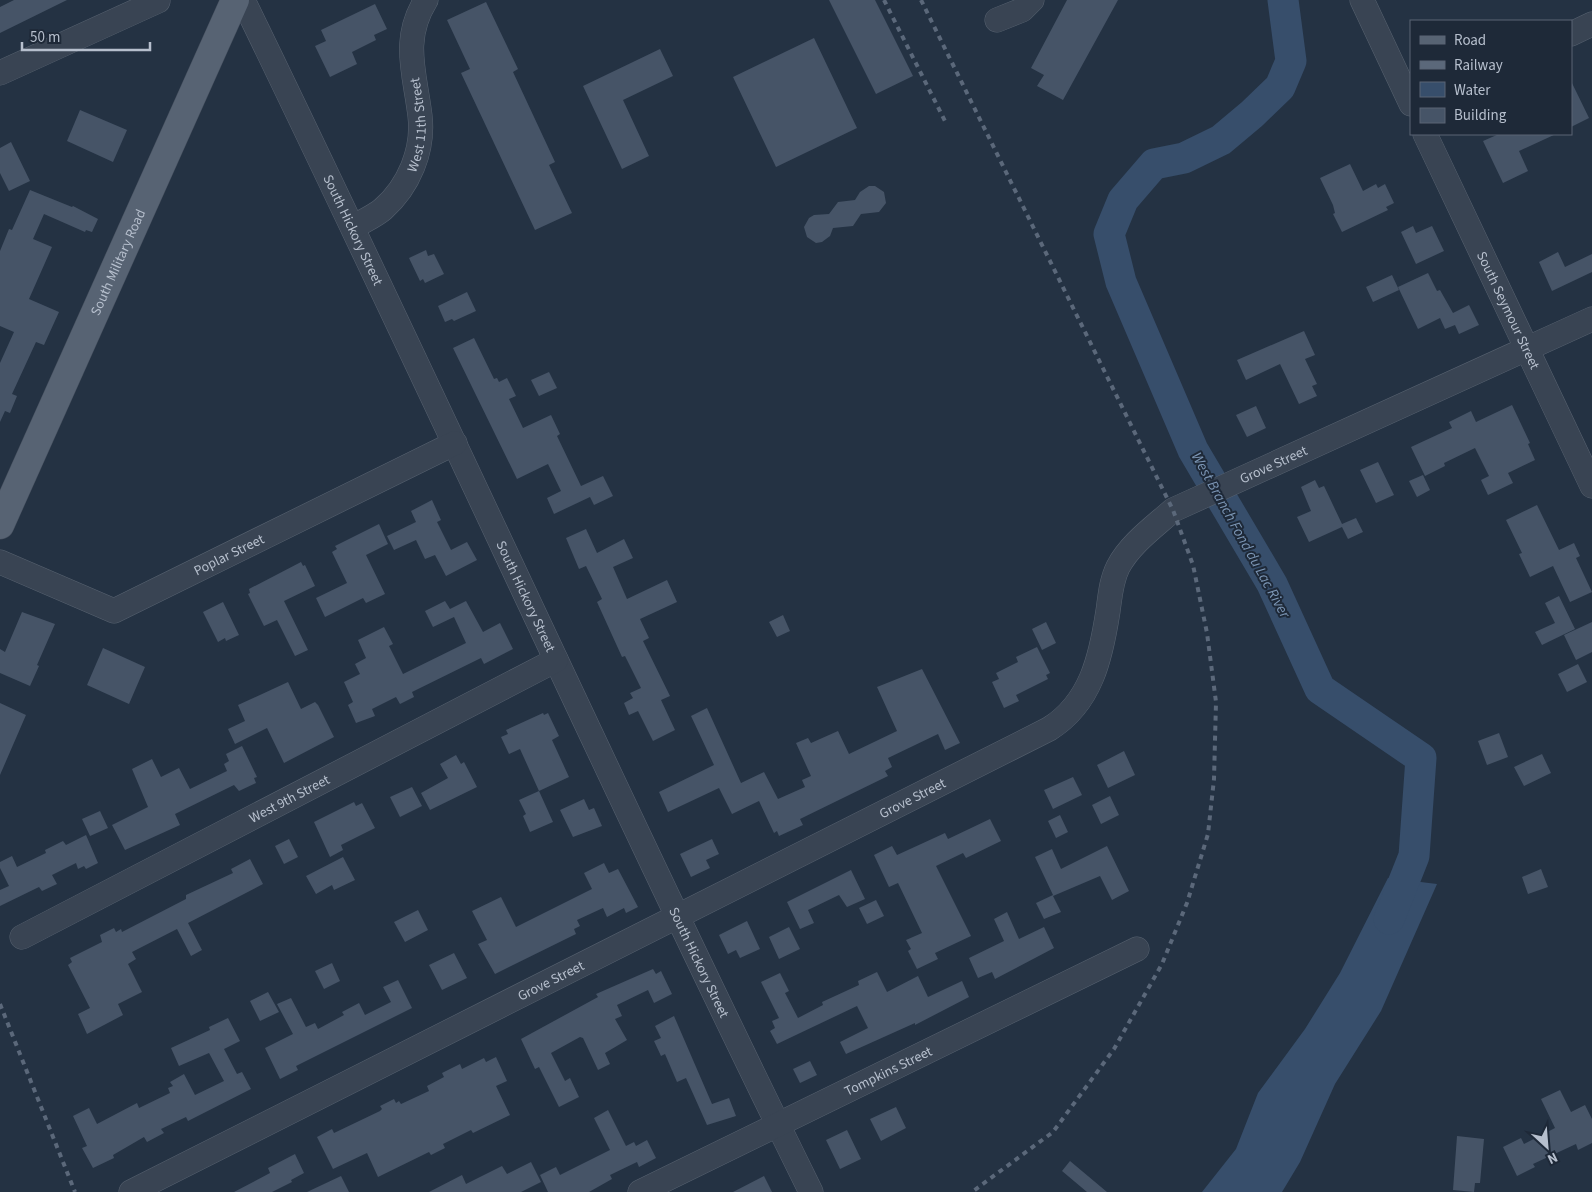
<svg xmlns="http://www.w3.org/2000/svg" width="1592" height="1192" font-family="'Source Sans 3',sans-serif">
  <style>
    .water { fill: #374e6b }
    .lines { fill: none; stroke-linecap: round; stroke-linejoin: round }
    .river { stroke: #374e6b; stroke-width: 31 }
    .building { fill: #465467 }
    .minor-casing { stroke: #576270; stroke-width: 25 }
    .major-casing { stroke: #434d5c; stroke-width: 29 }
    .minor { stroke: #394453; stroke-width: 24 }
    .major { stroke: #576373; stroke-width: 28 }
    .rail { stroke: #5b687a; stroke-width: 4; stroke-dasharray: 5 5; stroke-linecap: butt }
    .labels { text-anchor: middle; stroke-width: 4; stroke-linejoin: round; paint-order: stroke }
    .street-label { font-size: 14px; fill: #b6bfcd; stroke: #1e2938 }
    .water-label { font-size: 15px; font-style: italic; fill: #7c96b5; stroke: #1e2938 }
  </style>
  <rect width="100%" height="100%" fill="#243243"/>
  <path class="water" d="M1388,878L1437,884L1381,1011L1335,1084L1300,1162L1282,1192H1202L1236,1149L1258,1093L1305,1029L1340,973Z"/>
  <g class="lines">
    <path class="river" d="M1283,0L1291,61L1280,87L1252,114L1221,140L1184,158L1154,164L1123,200L1109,234L1121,282L1193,450L1272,584L1320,689L1421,758L1414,856L1389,919"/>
  </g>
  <path class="building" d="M14,0H67L0,33V7Z
    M829,0H875L913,76L876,94Z
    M1067,0H1118L1063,100L1037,86L1044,75L1031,68Z
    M486,2L518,69L513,72L555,162L549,165L572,213L535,230L461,73L470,69L447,20Z
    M375,4L387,29L374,35L376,40L352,52L357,64L330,77L315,46L326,41L321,30Z
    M814,38L857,128L776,167L733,77Z
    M660,49L673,76L623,100L649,156L622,169L583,86Z
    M1571,81L1589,118L1571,127Z
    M80,110L127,130L113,162L67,141Z
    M1499,134H1556L1519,151L1528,171L1503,183L1483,141Z
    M11,142L30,181L9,191L0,173V148Z
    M1350,164L1363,191L1376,184L1378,188L1385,184L1394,203L1386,207L1388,210L1342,232L1333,214L1335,213L1333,205L1320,178Z
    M869,186H875L884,192L886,203L879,212L861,214L853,226L833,228L830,236L822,242L816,243L807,237L804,227L809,218L814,215L829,214L838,202L855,200L860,192Z
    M30,190L72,207L73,206L98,219L92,232L86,230L85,232L44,214L33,239L52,247L29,299L59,312L44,345L36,342L12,394L17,396L10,413L5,411L0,422V363L14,332L0,326V251L9,229L12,230Z
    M1413,226L1416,233L1432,226L1444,251L1416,264L1401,232Z
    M426,250L428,256L434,254L444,274L425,283L423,279L420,281L409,258Z
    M1558,252L1565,267L1592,254V272L1552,291L1539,262Z
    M1428,273L1437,291L1440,290L1453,313L1469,305L1479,325L1459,334L1455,325L1445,329L1440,318L1418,329L1398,287Z
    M1392,275L1399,290L1373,302L1366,287Z
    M467,292L476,311L454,321L452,319L445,322L438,306Z
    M1304,331L1315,355L1305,359L1317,384L1312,386L1317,396L1299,404L1280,364L1246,380L1237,360Z
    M474,338L494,379L497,378L499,382L507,378L516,396L509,399L523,428L551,415L560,434L557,436L581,486L603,476L613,496L594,505L590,497L554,514L547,498L561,491L548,464L517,479L453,348Z
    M549,372L557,388L539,396L531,380Z
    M1512,405L1530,443L1528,444L1535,460L1508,473L1513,483L1488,495L1481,480L1489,476L1475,448L1444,463L1445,466L1425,476L1411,447L1452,428L1449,422L1471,411L1476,422Z
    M1256,406L1266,428L1247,437L1236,415Z
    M1378,462L1394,495L1376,503L1360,470Z
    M1423,475L1430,490L1417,497L1409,481Z
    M1315,480L1319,488L1324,486L1342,524L1356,518L1363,532L1348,539L1342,527L1309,542L1297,517L1311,511L1301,487Z
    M432,500L441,520L437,522L451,550L467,542L477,560L446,576L435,555L425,559L416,540L394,550L387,536L416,522L411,511Z
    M1537,505L1559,550L1574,543L1580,556L1576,558L1592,592L1570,602L1553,566L1530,577L1519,554L1522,553L1506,520Z
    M379,524L388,544L366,555L385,594L366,603L363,598L325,617L316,598L347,583L332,552L337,549L335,546Z
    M586,529L597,553L624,539L633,558L613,567L627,599L667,580L677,602L640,619L649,638L643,641L670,696L661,700L675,730L653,741L638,711L629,715L624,703L633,698L630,693L641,688L625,656L622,657L597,602L602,599L586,566L579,569L566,538Z
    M301,562L303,566L305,565L315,586L284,601L308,650L295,656L277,620L264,626L248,594L250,593L249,589Z
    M1559,596L1575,629L1542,645L1535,632L1555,623L1545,603Z
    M445,601L450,609L466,601L483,632L500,623L513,649L484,664L481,658L412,692L414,697L400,704L396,697L372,709L375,716L356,723L348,705L353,702L344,682L360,674L355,664L366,658L358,640L384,627L393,644L389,646L403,674L466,643L454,617L433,627L425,611Z
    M223,602L239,635L226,641L225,638L218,642L203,612Z
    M22,612L55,624L37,665L39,666L30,686L0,673V649L5,652Z
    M783,615L790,631L777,637L769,622Z
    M1046,622L1056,643L1042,650L1032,629Z
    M1592,622V652L1576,660L1564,635Z
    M1037,647L1050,673L1046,675L1048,679L1016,695L1019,701L1004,708L992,682L999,679L996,673L1018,662L1016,657Z
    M103,648L145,667L129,704L87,685Z
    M1578,664L1587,682L1567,692L1558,674Z
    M922,669L960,743L945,750L938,734L888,758L892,767L885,771L888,776L800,819L803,825L779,836L777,831L774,833L759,801L732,814L719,788L668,812L659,792L714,765L691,716L707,708L741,783L764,772L778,799L805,787L802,780L811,776L796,743L808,738L811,743L838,731L849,754L897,731L877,687Z
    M288,682L301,709L315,702L318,705L334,737L284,763L267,728L235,744L228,729L245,721L238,705Z
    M0,703L26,715L0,775Z
    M543,713L544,715L548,713L559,736L552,740L569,777L539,791L520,749L509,754L501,737L508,734L506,730Z
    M1499,733L1508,757L1487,765L1478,741Z
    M242,746L257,777L254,778L256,783L239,791L234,785L175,814L180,825L125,850L112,825L148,807L132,769L152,759L161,777L179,768L190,789L227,771L224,764L229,761L226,754Z
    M1124,751L1135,775L1108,788L1097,765Z
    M1542,754L1551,773L1524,786L1514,767Z
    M456,755L461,764L464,762L477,787L430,810L421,793L448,778L440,764Z
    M1073,777L1082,795L1053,809L1044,790Z
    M412,787L422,806L400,817L390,797Z
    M539,791L553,822L530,832L523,816L526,814L519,800Z
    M1110,796L1119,815L1101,824L1092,805Z
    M584,799L589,810L594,808L602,826L573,837L560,810Z
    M354,802L356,806L362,803L375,828L341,845L343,850L330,857L314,822Z
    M100,811L108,828L90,836L82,819Z
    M1060,815L1068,832L1056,838L1048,821Z
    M990,819L1001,841L966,858L963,853L936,866L971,936L935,953L938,959L917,969L908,951L911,949L906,940L922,933L898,883L889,887L874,855L892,846L897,855L945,833L948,839Z
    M86,835L98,863L86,869L84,866L78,869L76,863L52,875L57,884L42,891L39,887L0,906V890L9,886L0,868V862L12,856L17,867L46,853L45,850L63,841L66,845Z
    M289,839L298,857L284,864L275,846Z
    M712,839L719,854L706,860L710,868L691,877L680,854Z
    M1107,846L1129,891L1112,900L1100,876L1053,896L1061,912L1044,919L1036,903L1053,895L1035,857L1052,849L1061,869Z
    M343,857L355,880L334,890L332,885L316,894L306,876Z
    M250,859L263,884L188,923L202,950L191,956L177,929L132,952L136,959L128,964L142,992L118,1004L123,1015L87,1034L78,1014L90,1008L68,965L72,962L70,958L102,942L100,935L114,928L116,932L121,929L122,932L186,899V895L233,873L231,869Z
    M604,863L609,873L618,869L638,907L626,913L624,908L607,917L603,908L577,920L580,926L574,929L576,934L495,974L478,944L487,940L472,911L501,897L516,927L592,889L584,873Z
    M1541,869L1548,887L1528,894L1522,877Z
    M851,870L865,899L847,907L839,895L808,910L814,923L800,929L787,902Z
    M876,900L884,916L867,924L859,908Z
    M418,910L428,930L405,942L394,922Z
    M1007,912L1019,939L1044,927L1054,948L995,979L992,972L978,978L969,958L1004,941L994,919Z
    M747,921L760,949L740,958L736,950L728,954L719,935Z
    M789,927L800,949L779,959L769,937Z
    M454,953L467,978L442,990L429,965Z
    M332,963L340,981L324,989L315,971Z
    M653,969L656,974L661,971L672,994L654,1003L648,990L617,1005L622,1016L615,1019L627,1040L605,1053L610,1064L598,1070L583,1038L580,1037L551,1053L565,1081L570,1078L579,1097L559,1107L539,1067L535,1069L521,1039L598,997L596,994Z
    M877,972L887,992L918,976L928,997L962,981L969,997L915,1025V1023L846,1054L840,1042L868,1028L857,1006L777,1044L770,1031L775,1028L772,1021L779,1018L761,982L780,973L789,991L785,993L798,1018L823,1005L822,1002L859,985L858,981Z
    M398,980L412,1008L296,1066L298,1070L280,1079L265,1048L293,1034L277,1004L291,998L306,1027L315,1023L318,1029L344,1015L342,1012L359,1003L365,1015L391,1002L383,987Z
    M268,992L279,1012L260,1021L250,1001Z
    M674,1016L712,1104L729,1098L736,1116L707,1125L686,1078L677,1082L665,1054L661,1056L654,1041L661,1038L655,1026Z
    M228,1018L240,1041L224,1049L237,1074L242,1072L251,1089L188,1121L186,1117L161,1129L164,1133L147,1142L144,1137L113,1155L114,1158L93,1168L82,1148L87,1146L73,1116L89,1108L97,1124L137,1103L139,1108L170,1093L168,1088L173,1086L170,1082L184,1074L195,1095L224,1081L209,1053L179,1066L171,1048L210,1030L209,1027Z
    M496,1057L507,1081L496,1086L510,1115L473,1133L471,1130L443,1144L445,1148L431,1155L429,1152L378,1177L367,1153L333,1169L317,1137L332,1129L334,1133L380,1111L382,1109L380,1106L394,1099L396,1103L399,1101L401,1104L429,1091L427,1086L444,1077L442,1073L460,1064L462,1069L484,1058L486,1062Z
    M810,1061L817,1075L800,1083L793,1069Z
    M1560,1090L1571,1112L1585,1105L1592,1119V1143L1578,1150L1576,1144L1533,1164L1535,1167L1517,1176L1503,1147L1521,1138L1524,1144L1555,1128L1541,1099Z
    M896,1107L906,1128L881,1141L870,1119Z
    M608,1110L626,1146L634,1142L636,1146L647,1140L656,1158L639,1167L637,1162L610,1175L612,1179L589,1192H548L540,1175L556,1167L560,1175L610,1150L594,1118Z
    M847,1130L861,1159L840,1169L826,1140Z
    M1457,1136L1484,1139L1480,1183H1475L1474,1192L1453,1190Z
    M295,1154L304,1173L291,1180L292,1182L272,1192H234L270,1173L268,1168Z
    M1070,1161L1107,1192H1087L1062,1171Z
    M531,1162L541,1182L521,1192H429L462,1175L466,1184L502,1166L507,1174Z
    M341,1176L349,1192H307Z
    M764,1176L772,1192H733Z"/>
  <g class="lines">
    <g class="minor-casing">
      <g id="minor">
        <path id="s1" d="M243,0C436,396 616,797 811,1192"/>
        <path d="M1362,0L1411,104"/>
        <path d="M997,20L1022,10L1032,0"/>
        <path d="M1571,34L1592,24"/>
        <path d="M0,73L158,1"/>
        <path id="s2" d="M1425,134L1592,486"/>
        <path id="s3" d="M354,227C363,221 375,216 383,209C409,186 424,150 420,116C415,73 401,40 426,0"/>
        <path id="s4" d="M0,562L114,611L455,443"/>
        <path id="s5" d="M22,937L556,660"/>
        <path id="s6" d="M131,1192L1049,729C1091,703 1101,657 1108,611C1110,597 1111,581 1118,567C1130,544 1154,527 1173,510L1592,319"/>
        <path id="s7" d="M640,1192L1137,949"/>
      </g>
    </g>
    <g class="major-casing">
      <g id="major">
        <path id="s8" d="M0,525L235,0"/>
      </g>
    </g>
    <use href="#minor" class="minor"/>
    <use href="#major" class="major"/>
    <path class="rail" d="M884,0L947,125
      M921,0L1173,510L1193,565L1207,633L1216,702L1214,779L1208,834L1187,903L1162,964L1114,1049L1053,1132L972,1192
      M0,1004L75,1192"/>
  </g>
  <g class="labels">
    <g class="street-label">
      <text dy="5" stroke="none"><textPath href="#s3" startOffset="129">West 11th Street</textPath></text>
      <text dy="5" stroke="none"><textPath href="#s1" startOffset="255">South Hickory Street</textPath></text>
      <text dy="5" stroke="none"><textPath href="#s8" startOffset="288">South Military Road</textPath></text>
      <text dy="5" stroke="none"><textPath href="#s2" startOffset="195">South Seymour Street</textPath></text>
      <text dy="5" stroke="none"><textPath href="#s6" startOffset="1400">Grove Street</textPath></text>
      <text dy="5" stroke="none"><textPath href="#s4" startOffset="252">Poplar Street</textPath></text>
      <text dy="5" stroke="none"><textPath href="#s1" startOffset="660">South Hickory Street</textPath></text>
      <text dy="5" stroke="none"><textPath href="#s6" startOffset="875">Grove Street</textPath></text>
      <text dy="5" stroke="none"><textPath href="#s5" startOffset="301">West 9th Street</textPath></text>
      <text dy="5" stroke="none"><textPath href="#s1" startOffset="1065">South Hickory Street</textPath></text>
      <text dy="5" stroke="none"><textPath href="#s6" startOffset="470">Grove Street</textPath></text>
      <text dy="5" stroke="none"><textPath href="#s7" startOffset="276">Tompkins Street</textPath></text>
    </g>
    <g class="water-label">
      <text transform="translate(1241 535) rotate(61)" y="5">West Branch Fond du Lac River</text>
    </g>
  </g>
  <rect x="1410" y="20" width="162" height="115" fill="#1e2938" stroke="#5b6574"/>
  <rect x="1420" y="36" width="25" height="8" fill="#576373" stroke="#5b6574"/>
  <text x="1454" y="45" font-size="15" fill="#b6bfcd">Road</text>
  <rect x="1420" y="61" width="25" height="8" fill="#5b687a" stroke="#5b6574"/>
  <text x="1454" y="70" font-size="15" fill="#b6bfcd">Railway</text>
  <rect x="1420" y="82" width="25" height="15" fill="#374e6b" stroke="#5b6574"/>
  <text x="1454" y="95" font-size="15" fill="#b6bfcd">Water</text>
  <rect x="1420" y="108" width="25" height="15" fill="#465467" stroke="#5b6574"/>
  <text x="1454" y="120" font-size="15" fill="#b6bfcd">Building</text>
  <g transform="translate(1547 1147) rotate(154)" stroke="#1e2938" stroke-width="4" paint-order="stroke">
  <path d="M0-4L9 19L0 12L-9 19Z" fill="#b6bfcd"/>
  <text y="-8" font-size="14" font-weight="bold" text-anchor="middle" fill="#b6bfcd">N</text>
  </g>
  <path d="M22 42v8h128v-8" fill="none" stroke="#b6bfcd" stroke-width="2.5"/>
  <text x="30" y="42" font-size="15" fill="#b6bfcd" stroke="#1e2938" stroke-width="4" paint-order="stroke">50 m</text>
</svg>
